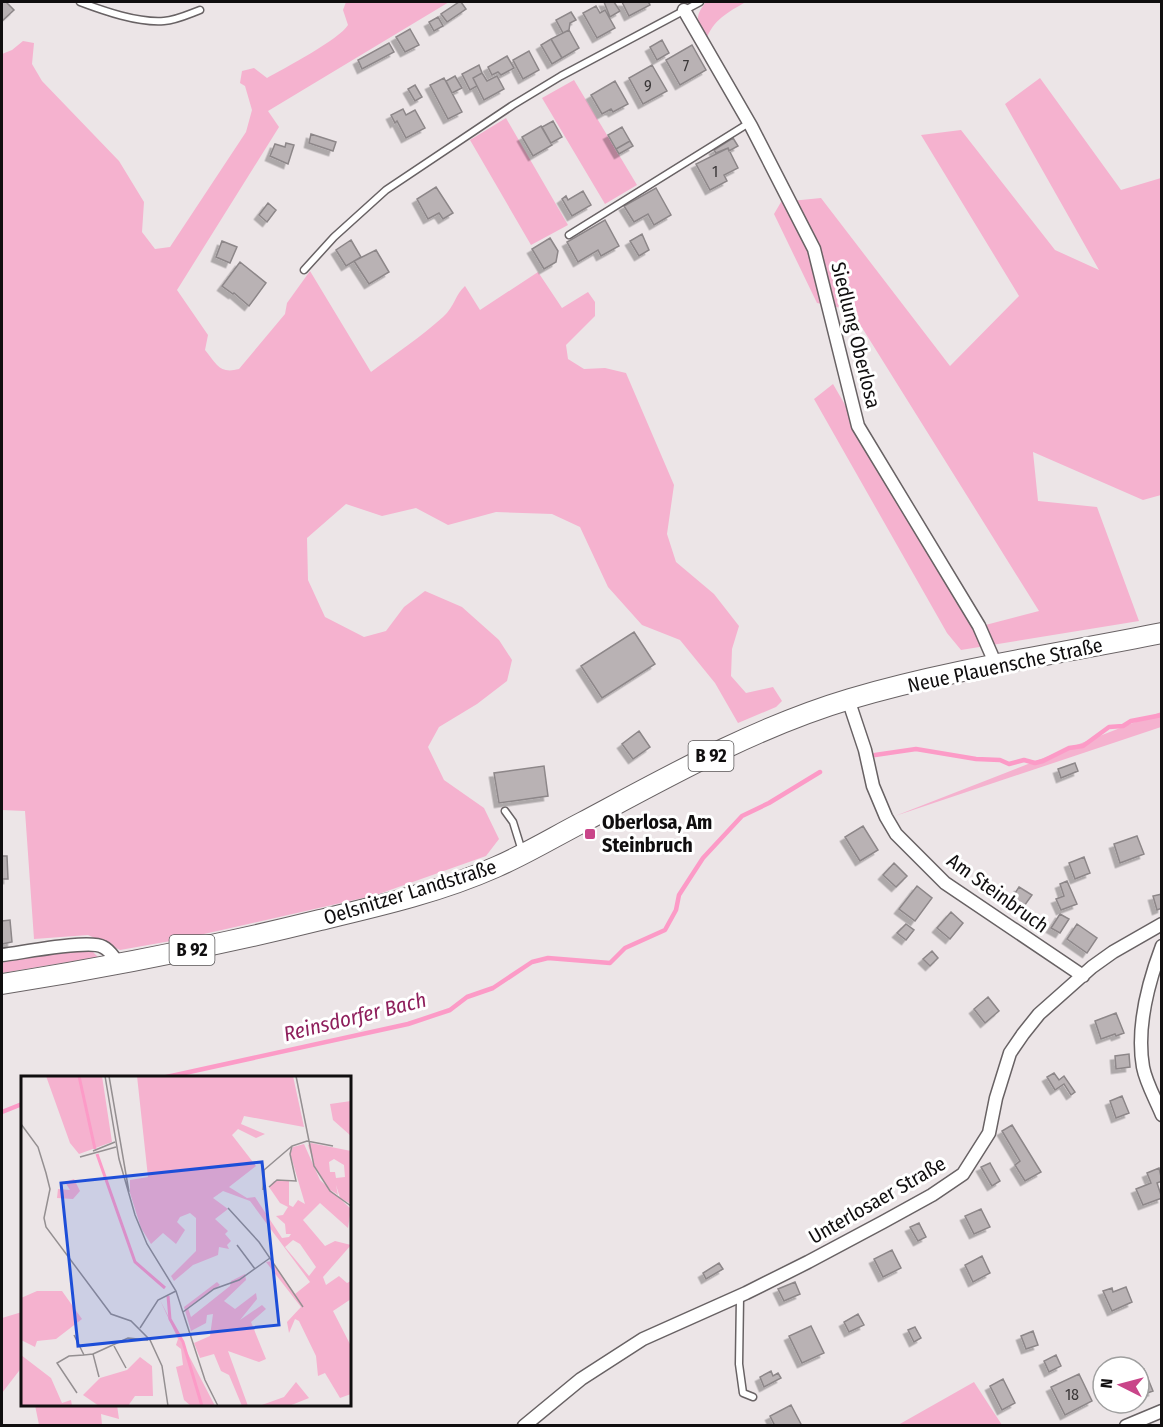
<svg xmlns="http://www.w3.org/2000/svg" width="1163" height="1427" font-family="'Fira Sans Condensed',sans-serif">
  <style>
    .green { fill: #f5b2cf }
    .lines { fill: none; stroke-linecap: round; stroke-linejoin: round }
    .stream { stroke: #fc9bc7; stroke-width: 4.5 }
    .building { fill: #b9b2b4; stroke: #8d8789; stroke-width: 1.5; filter: url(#shadow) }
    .lane-casing { stroke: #686264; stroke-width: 9 }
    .street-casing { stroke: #686264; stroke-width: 15 }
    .primary-casing { stroke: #686264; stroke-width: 22 }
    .lane { stroke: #fff; stroke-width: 6 }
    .street { stroke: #fff; stroke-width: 12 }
    .primary { stroke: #fff; stroke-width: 20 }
    .poi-dot { fill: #c94589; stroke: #fff; stroke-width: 2 }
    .labels { text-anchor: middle; stroke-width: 6; stroke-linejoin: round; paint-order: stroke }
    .number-label { font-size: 16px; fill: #3a3738 }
    .shield { fill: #fff; stroke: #585657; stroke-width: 1.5 }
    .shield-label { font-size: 18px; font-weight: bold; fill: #100e0f }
    .street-label { font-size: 20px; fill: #100e0f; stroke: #fff }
    .poi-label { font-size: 20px; font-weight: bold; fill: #100e0f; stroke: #fff; text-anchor: start }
    .water-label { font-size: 21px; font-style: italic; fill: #8e1f5c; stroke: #fff }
    .inset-river { fill: none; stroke: #fc9bc7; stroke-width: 3 }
    .inset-road { fill: none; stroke: #948f91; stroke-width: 1.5 }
    .view { fill: #1d4ed8; fill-opacity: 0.15; stroke: #1d4ed8; stroke-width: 3 }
    .inset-edge { fill: none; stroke: #100e0f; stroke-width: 3 }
  </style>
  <defs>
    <filter id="shadow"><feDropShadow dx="-4.5" dy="4.5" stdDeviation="0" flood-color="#0004"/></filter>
  </defs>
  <rect width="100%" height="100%" fill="#ece5e7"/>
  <path class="green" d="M346,2H449L268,111L279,127L177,290L208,335L205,350C217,365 220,374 239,369L285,314L287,303L310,271L371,372C395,354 421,337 443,317C455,306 455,295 465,286L480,310L538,272L562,308L588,292L595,302V316L566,345L568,359L584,369L605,368L626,373L674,485L667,534L676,562L714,594L739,626L732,649L731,676L746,693L773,687L782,701L776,707L738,723L715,683L680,640L642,625L608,587L580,527L552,514L496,512L448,525L416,508L382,516L346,504L307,538L308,580L325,617L364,637L386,631L404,607L425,591L462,607L499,640L512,660L507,681L477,704L439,727L428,747L444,780L484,808L499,839L486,856L376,895L182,939L120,950L88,935L34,939L25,811L2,810V54L12,50L23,41L34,43L32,64L42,81L119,161L144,202L142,232L155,249L170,247L246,132L252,110L245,86L240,83L242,71L254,68L267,78C283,69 340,39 348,25L343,10Z
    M706,2H746C728,12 713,20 706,40C698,22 693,18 706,2Z
    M1040,78L1121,190L1161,178V495L1143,500L1033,452L1038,501L1097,507L1139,621L961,650L947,633L814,399L833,384L974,628L1039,611L851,310L817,303L774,214L781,202L821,198L950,366L1019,296L921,135L961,130L1055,250L1099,270L1005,104Z
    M574,80L637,185L605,204L542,98Z
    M506,118L568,225L531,245L470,140Z
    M1161,712V727L895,816Z
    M73,950L93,952L98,957L2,973V963L11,960Z
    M22,1312V1367L2,1393V1318Z
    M974,1382L1002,1425H898Z
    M35,1405H117L119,1419L101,1414L102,1425H39Z"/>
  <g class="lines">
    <path class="stream" d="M875,755L916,749L976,759L1000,760L1009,764L1024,760L1035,763L1043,761L1069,748L1083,746L1109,727L1123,726L1131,721L1162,715
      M162,1078L408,1024L450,1010L467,997L493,988L532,962L548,958L610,963L625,948L665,930L676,910L679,895L690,878L703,858L742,816L769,803L820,772
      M2,1112L22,1104"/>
  </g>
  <path class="building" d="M2,2H6L14,10L2,21Z
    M459,2H461L466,9L447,22L441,14Z
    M604,2H614L620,11L610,17Z
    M622,2H651L649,3L650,5L629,16Z
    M596,6L600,13L605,10L615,28L597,38L583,13Z
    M571,12L576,20L570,23L569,30L563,33L556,20Z
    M438,17L443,26L434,31L429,22Z
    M410,29L419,45L405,52L396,37Z
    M569,30L579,48L562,58L551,39Z
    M551,39L562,58L552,64L541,45Z
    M662,40L669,53L657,60L650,47Z
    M389,43L394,52L362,69L358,60Z
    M692,45L706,70L680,85L666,60Z
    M529,51L539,70L523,79L513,60Z
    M507,56L514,68L501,75L498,72L492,75L488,67Z
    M479,65L482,73L473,78L477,86L470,90L462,74Z
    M652,65L667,91L643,104L629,78Z
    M482,73L487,81L497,76L504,89L484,100L473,78Z
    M455,76L462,88L452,93L446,81Z
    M444,78L462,112L448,119L430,85Z
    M615,81L628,104L613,112L611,109L602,114L591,95Z
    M415,85L422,97L415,101L408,89Z
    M403,109L406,115L415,110L425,128L406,138L397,121L395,123L391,115Z
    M553,121L562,137L551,143L542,127Z
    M541,126L552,145L533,156L522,137Z
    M622,127L630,141L616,149L608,135Z
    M311,134L336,142L333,151L309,143Z
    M733,138L738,146L729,151L728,148L716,153L714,150Z
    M630,141L633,146L619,154L616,149Z
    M286,143L294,145L288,164L270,156L275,144L285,147Z
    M728,148L738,168L724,175L727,181L710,190L696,164Z
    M436,187L453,213L443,219L439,213L428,219L417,199Z
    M656,188L671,215L654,225L648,214L634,222L624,206Z
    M583,191L591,205L572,216L562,199L566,196L568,200Z
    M268,203L276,210L267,222L259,215Z
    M605,220L619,246L601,256L598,250L578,262L567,242Z
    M642,234L649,250L639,256L630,241Z
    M550,238L558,251L556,262L544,269L532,249Z
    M351,240L361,257L346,266L336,250Z
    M222,241L237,247L230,263L216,257Z
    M376,250L389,272L369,284L354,261Z
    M240,262L266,283L249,306L234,293L233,294L222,286Z
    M634,632L655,664L602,698L581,666Z
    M639,731L650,747L633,759L622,744Z
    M1075,763L1078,771L1061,778L1058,769Z
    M544,766L548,796L499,803L494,773Z
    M863,826L878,850L860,861L845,837Z
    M1137,836L1144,854L1120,863L1114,844Z
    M2,856H7L8,879H2Z
    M1084,857L1090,873L1075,879L1069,863Z
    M894,863L907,876L896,887L883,875Z
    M1067,881L1077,904L1061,910L1056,899L1064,896L1060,884Z
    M917,886L932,898L915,921L899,909Z
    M1019,887L1032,895L1022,909L1010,901Z
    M1162,894V908L1157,910L1153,896Z
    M951,912L963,923L950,939L937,928Z
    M1060,914L1069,919L1060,933L1051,928Z
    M10,920L12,942L2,944V921Z
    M906,924L914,930L906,940L897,933Z
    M1077,924L1097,938L1087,953L1067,939Z
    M932,951L938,958L930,966L923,959Z
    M988,997L999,1011L985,1023L974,1009Z
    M1116,1013L1124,1033L1116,1036L1115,1034L1101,1039L1095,1021Z
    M1129,1054L1130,1067L1116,1069L1115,1056Z
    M1054,1073L1059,1080L1064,1076L1075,1092L1071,1095L1064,1084L1055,1090L1047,1077Z
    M1122,1096L1129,1113L1116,1118L1110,1101Z
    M1012,1125L1041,1172L1025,1181L1015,1165L1020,1161L1002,1131Z
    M990,1163L1000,1181L992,1186L981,1167Z
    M1159,1168L1162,1181L1157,1183L1162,1198L1143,1205L1136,1189L1151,1183L1147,1173Z
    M981,1209L990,1227L974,1234L965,1216Z
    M919,1223L926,1237L918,1241L910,1227Z
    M892,1250L901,1268L883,1277L874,1259Z
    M982,1256L990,1273L973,1282L965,1265Z
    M719,1263L723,1269L706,1279L703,1273Z
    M795,1282L800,1294L784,1301L778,1289Z
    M1126,1287L1132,1302L1112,1311L1103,1291L1112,1288L1113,1292Z
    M858,1314L864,1325L849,1332L844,1322Z
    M811,1326L824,1353L802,1363L789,1336Z
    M915,1327L921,1338L914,1342L908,1330Z
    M1033,1331L1038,1345L1026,1349L1021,1336Z
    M1056,1355L1061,1366L1049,1372L1044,1361Z
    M1144,1369L1153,1391L1139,1396V1372Z
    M771,1371L773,1376L778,1373L781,1378L764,1387L760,1377Z
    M1079,1374L1092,1401L1065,1415L1051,1387Z
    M1003,1379L1015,1403L1002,1410L990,1386Z
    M791,1405L802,1426H775L770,1416Z"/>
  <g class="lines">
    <g class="lane-casing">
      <path id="lane" d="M80,2C104,11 138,23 164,21C177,20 189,14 200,10
        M569,235L749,123
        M304,270L334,237L386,190L513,105L561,76L700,2
        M505,811L513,822L522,851
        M740,1297L739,1364L743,1393L753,1397"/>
    </g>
    <g class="street-casing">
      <path id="street" d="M684,10L751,126L814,249L858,426L979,626L996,665
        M848,699L865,750L873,786L886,817L896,834L945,883L1083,976
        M1162,946C1148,983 1136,1027 1143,1067C1146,1083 1156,1100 1162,1115
        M2,955C21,953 89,939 103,947C110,950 114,958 119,964
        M524,1426L581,1379L643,1339L746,1293L808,1262L883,1222L932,1195L963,1174L989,1133L996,1098L1010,1053L1023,1034L1039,1014L1092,967L1113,952L1162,924
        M1126,1426L1162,1411"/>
    </g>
    <g class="primary-casing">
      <path id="primary" d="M2,984C108,967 215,946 320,920C379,906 440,892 496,867C526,854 554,837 583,822C669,776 756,727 850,699C951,669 1058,654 1162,633"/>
    </g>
    <use href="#lane" class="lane"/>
    <use href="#street" class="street"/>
    <use href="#primary" class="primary"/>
  </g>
  <rect class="poi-dot" x="584" y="828" width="12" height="12" rx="3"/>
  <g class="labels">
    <g class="number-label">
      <text x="686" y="71">7</text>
      <text x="648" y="91">9</text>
      <text x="715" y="177">1</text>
      <text x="1072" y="1400">18</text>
    </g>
    <g class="shield">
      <rect x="688.5" y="741" width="45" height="30" rx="4.5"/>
      <rect x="169.5" y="935" width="45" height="30" rx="4.5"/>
    </g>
    <g class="shield-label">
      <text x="711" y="762">B 92</text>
      <text x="192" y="956">B 92</text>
    </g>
    <g class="street-label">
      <text transform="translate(856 335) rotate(76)" y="7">Siedlung Oberlosa</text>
      <text transform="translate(1005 665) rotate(-12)" y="7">Neue Plauensche Straße</text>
      <text transform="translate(410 892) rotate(-17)" y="7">Oelsnitzer Landstraße</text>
      <text transform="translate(998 893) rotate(36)" y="7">Am Steinbruch</text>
      <text transform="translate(877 1200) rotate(-30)" y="7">Unterlosaer Straße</text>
    </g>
    <g class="poi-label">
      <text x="602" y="829">Oberlosa, Am<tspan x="602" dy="23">Steinbruch</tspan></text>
    </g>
    <g class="water-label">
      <text transform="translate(355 1017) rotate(-14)" y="7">Reinsdorfer Bach</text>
    </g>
  </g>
  <g transform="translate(21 1076)">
    <rect width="330" height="330" fill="#ece5e7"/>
    <path d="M25,0H81L91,66L58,78L49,67ZM116,0H272L283,51L223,40L220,48L244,58L235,62L217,53L211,59L235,90L208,111L226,122L234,121L261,162L268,161L270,158H265L264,148L255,140L262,139L267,131L259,127L248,111L253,105H268V129L272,131L277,124L284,128L269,77L272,71L283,68L299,104L330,133L327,152L299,127L282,144L304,170L314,165L330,169L302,201L305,209L318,200L326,207L330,205V223L312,235L330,270V318L319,322L304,297L297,300L295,280L278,245L274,243L268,257L266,246L280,231L245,186L251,185L274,218L289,206L229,125L202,115L192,122L207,133L194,143L207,155L204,158L210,165L206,169L208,173L198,171L197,179L172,189L153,205L150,200L175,175V142L169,137L159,141L156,146L164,154L155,168L142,157L130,168L120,152L109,117V104L127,101ZM272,164L279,168L295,191L288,200L264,171ZM330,25V60L312,44L309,28ZM290,67L330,75V128L319,122L315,109L317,119L307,112L294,91L287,69ZM313,83L323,89L324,101L315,102L314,96H309L308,86ZM53,103L59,115L52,123L36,122L37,113L49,114L44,106ZM224,198L225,204L203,225L214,233L235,217L236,223L219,244L241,229L245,233L230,246L245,283L238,286L207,275L227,330H221L208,299L200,295L193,278L179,282L173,267L189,260L192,238L186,239L185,247L170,255L163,231L196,206L199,209L167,232L170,241L209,210L210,205ZM16,215H41L61,243L35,263L16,265L14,271L0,264V222ZM139,224L194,330H170L163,324L155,291L162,289L160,273L155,269L157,263ZM0,279L30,302L41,327L50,324L51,330H0ZM119,281L131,290L132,320H114L107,330H78L62,319L79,302L106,294ZM275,306L288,322L268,330H238L263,321Z" fill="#f5b2cf" fill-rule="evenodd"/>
    <path class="inset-river" d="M58,0L74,73M76,78L114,186L144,212M147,220L149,243L162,266L181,330"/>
    <path class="inset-road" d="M84,0L98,83L114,139L126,168L155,215L184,304L197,330M88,0L108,116M275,0L293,90L309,115L330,130M0,48L17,71L25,97L29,113L23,142L25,151L90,238L110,245L129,264L141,290L147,330M72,75L94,66M59,81L95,71M248,111L256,104L275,105L269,78L271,70L286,65L312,70M242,114L243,94L271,70M207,132L238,166L282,231M216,169L234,193M162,236L193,213L218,204L249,182M119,252L137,224L155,215M53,259L63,279L72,278M93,270L105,292M78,301L72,278L107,262L127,264M56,317L36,287L48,280L63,279"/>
    <path class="view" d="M241,86L258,249L57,270L40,107Z"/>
    <rect width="330" height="330" class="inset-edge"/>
  </g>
  <rect width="1163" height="1427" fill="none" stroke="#100e0f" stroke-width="6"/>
  <g transform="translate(1121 1385) rotate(276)"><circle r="28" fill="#ffffff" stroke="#9f9f9f" stroke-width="1.5"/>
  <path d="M0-4.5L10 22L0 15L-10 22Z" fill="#c94589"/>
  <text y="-9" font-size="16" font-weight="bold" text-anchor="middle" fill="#100e0f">N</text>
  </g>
</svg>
